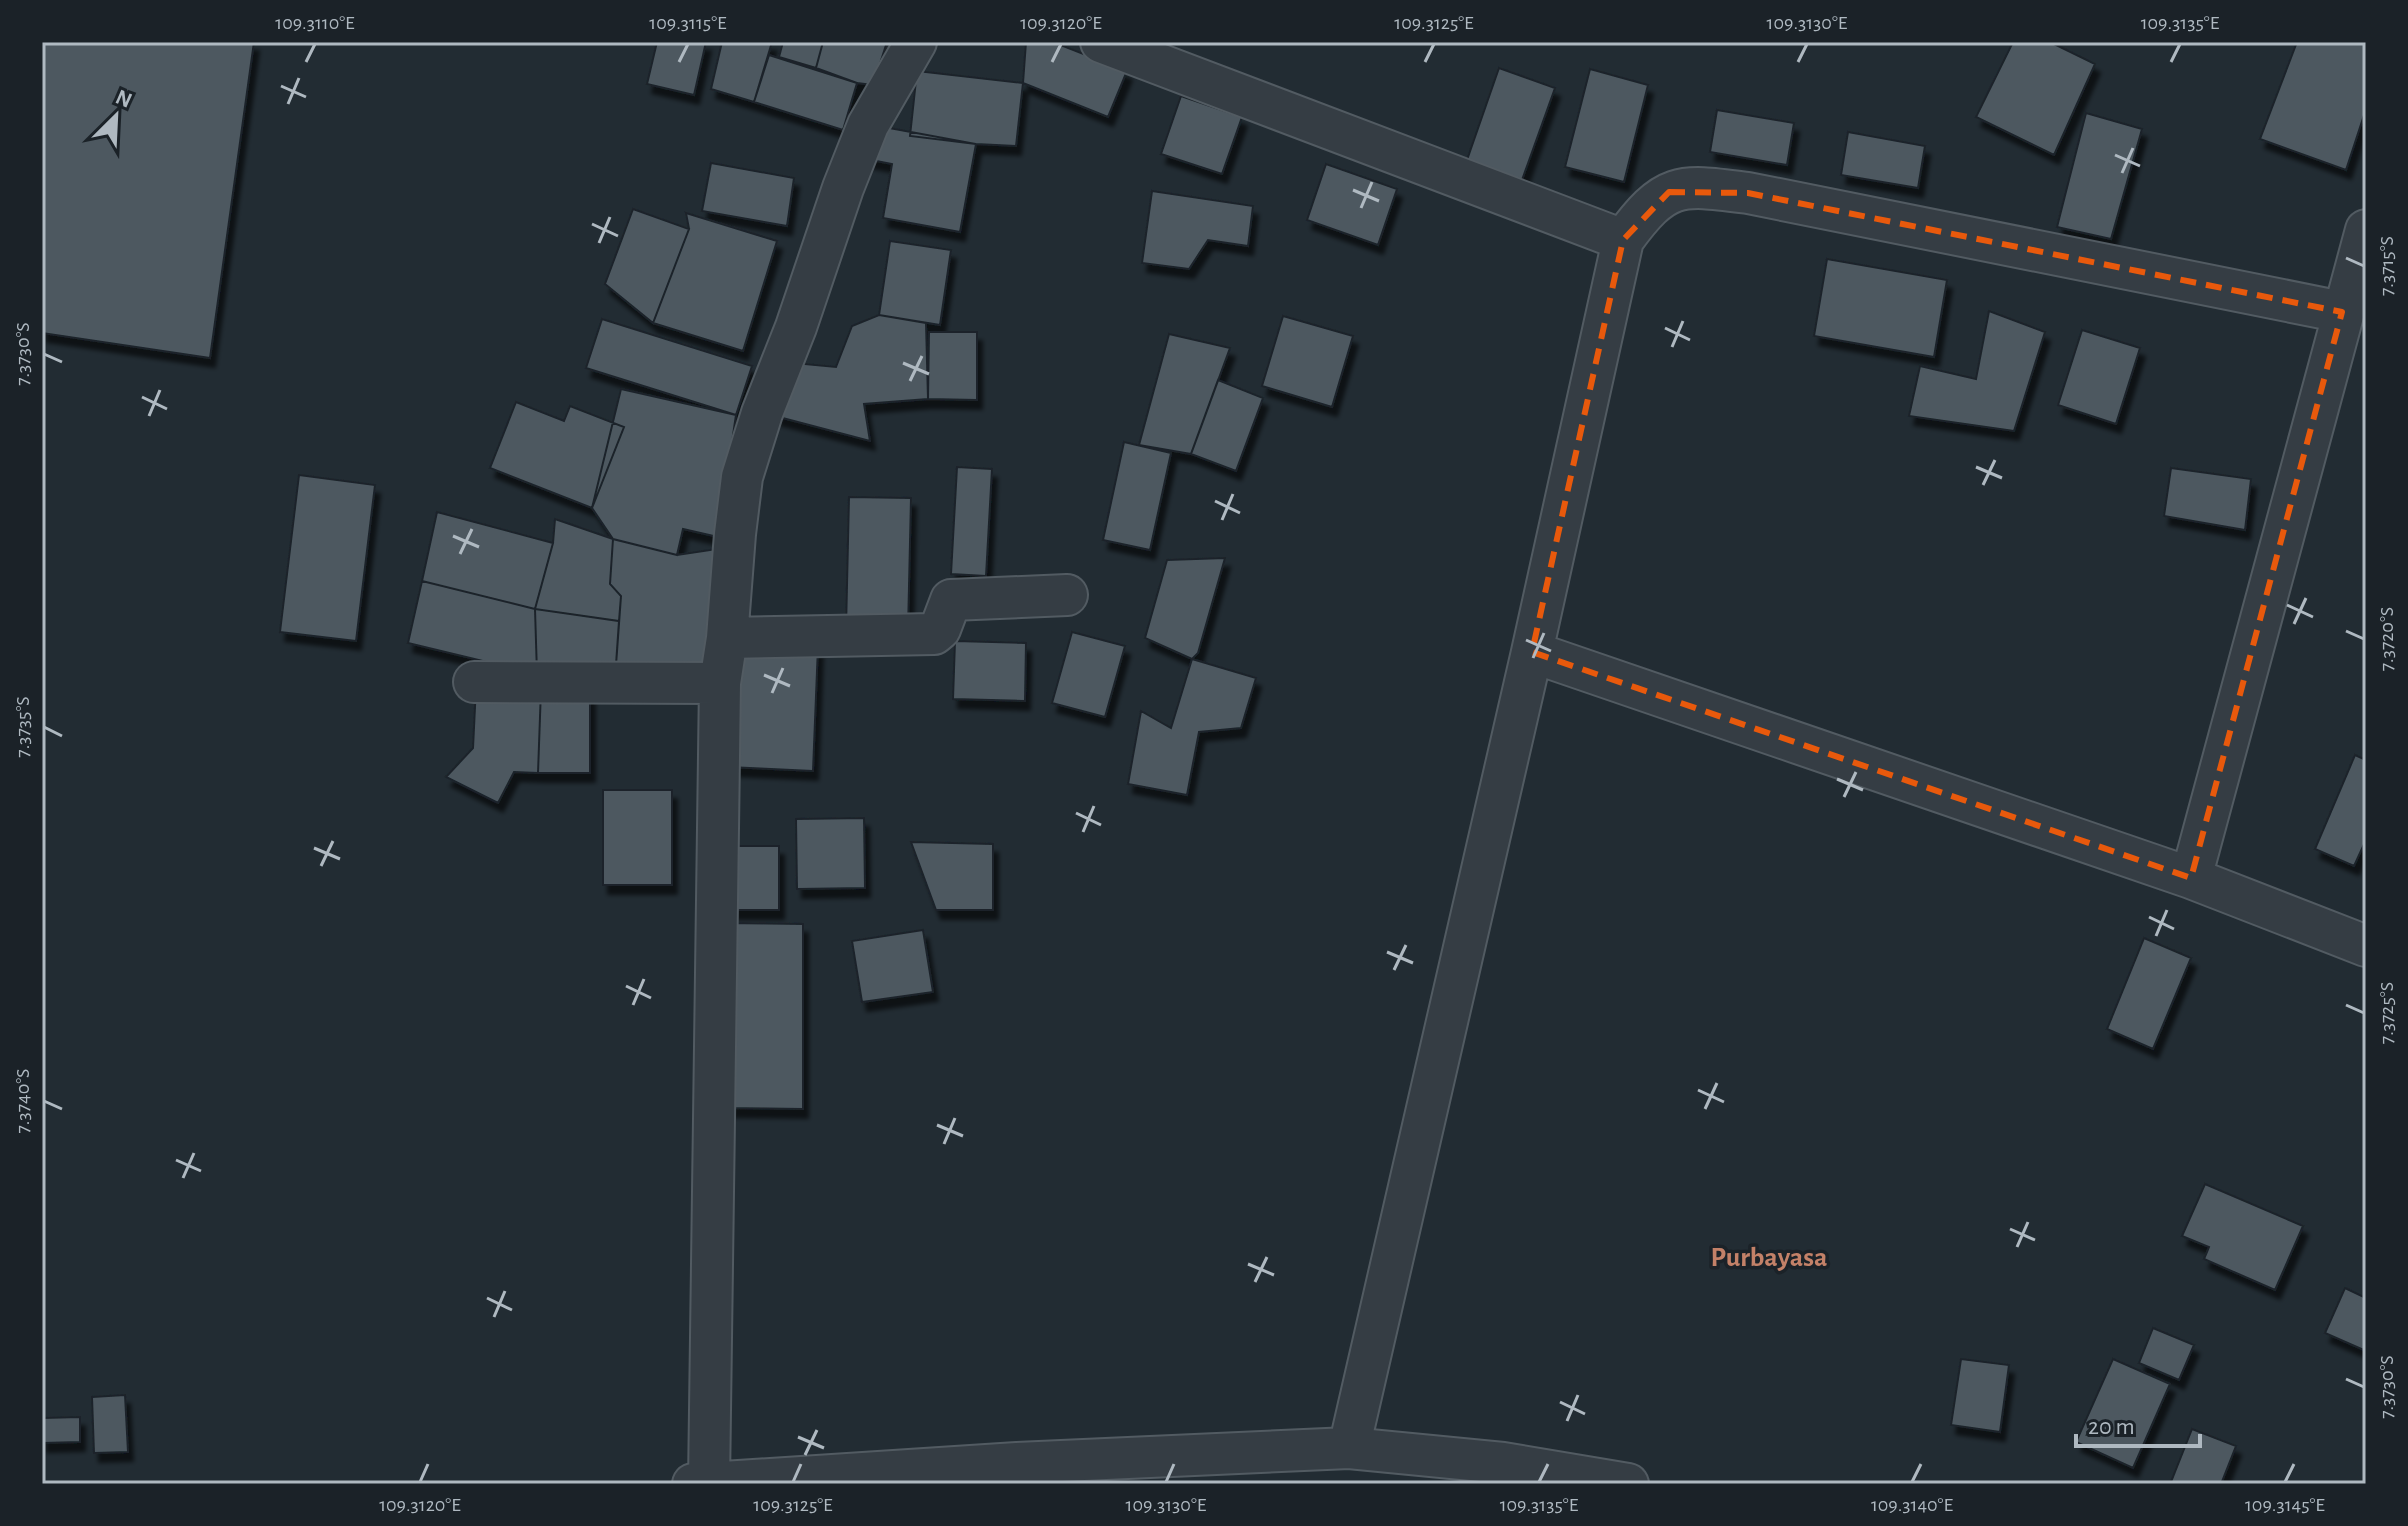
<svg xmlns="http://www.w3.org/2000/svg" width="2408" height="1526" font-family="'Alegreya Sans',sans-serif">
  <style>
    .building { fill: #4d5961; stroke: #1c242a; stroke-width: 2; filter: url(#shadow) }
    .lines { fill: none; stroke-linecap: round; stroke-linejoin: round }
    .minor-casing { stroke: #525b62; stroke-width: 44 }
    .minor { stroke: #353d44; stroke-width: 40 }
    .marked { fill: none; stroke: #e8590c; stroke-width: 6; stroke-dasharray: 16 10; stroke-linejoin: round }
    .ticks { fill: none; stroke: #afb9c1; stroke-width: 3 }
    .labels { text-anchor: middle; stroke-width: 7; stroke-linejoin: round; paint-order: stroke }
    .quarter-label { font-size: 28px; font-weight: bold; fill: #c38168; stroke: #1b2228 }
    .neatline { fill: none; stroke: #afb9c1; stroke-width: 3 }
    .ticks-label { font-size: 20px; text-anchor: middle; fill: #afb9c1 }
  </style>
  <defs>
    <filter id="shadow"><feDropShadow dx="5" dy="9" stdDeviation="2" flood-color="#0009"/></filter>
  </defs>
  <rect width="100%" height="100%" fill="#222c33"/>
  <path class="building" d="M42,42H254L210,358L42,333Z
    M657,42H706L694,95L647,84Z
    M722,42H772L754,102L711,89Z
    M783,42H823L816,68L779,57Z
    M823,42H887L873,85L857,83L816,68Z
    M1026,42H1053L1127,71L1108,117L1023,83Z
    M2013,42H2050L2095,64L2054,155L1976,117Z
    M2297,42H2366V109L2346,170L2260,139Z
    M769,55L857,83L843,130L754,102Z
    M1499,68L1555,88L1522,180L1467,160Z
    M1590,69L1648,85L1624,182L1565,167Z
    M917,71L1023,83L1016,146L976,144L910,136Z
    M1181,96L1242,117L1222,174L1161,154Z
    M1717,110L1794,123L1787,165L1710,152Z
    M2086,113L2142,129L2111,239L2057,227Z
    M873,125L976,144L960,232L883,218L892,164L866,159Z
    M1848,132L1925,146L1918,188L1841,175Z
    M711,163L794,178L787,226L702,211Z
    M1326,164L1397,189L1378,245L1307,220Z
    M1152,191L1253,206L1248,246L1208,240L1189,269L1142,263Z
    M633,209L689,229L653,323L605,284Z
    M686,213L777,241L743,351L653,323L689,229Z
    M890,241L951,250L940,325L879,315Z
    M1827,259L1947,280L1934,357L1814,336Z
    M1989,311L2045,332L2014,431L1909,416L1920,366L1976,379Z
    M879,315L926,323L928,399L864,404L870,441L775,416L794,363L836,367L852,326Z
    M1283,316L1353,336L1332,407L1262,386Z
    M602,319L752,366L736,415L586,368Z
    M2082,330L2140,348L2116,424L2058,405Z
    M929,332H977V400L928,399Z
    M1169,334L1230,348L1191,454L1139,445Z
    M1218,380L1263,398L1236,471L1191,454Z
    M621,389L736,415L718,537L683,529L677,555L613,539L592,508Z
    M516,402L564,421L570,406L624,427L592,508L490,468Z
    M1124,442L1171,453L1150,550L1103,540Z
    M957,467L992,469L986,576L951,574Z
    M2171,468L2251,479L2245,530L2164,516Z
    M299,475L375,485L356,641L280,632Z
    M849,497L911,498L908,630L846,629Z
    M437,512L553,543L535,609L422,581Z
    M555,519L613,539L610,584L621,596L619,621L535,609L553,543Z
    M613,539L677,555L730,547L716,680L615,679L621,596L610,584Z
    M1225,558L1198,653L1192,659L1145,638L1167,560Z
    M422,581L535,609L537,674L408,643Z
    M535,609L619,621L615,679L537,674Z
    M1072,632L1125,646L1105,717L1052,703Z
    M955,641L1026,643L1025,701L953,699Z
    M733,642L818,646L813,771L728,767Z
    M1192,659L1256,678L1241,728L1199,732L1187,795L1128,784L1141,711L1171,728Z
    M476,686L541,689L538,773L514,772L498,803L446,777L473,748Z
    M541,689L590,692V773H538Z
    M2355,755L2366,760V840L2354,866L2315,849Z
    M603,790H672V885H603Z
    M864,818L865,888L797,889L796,819Z
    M911,842L993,844V910H936Z
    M727,846H779V910H728Z
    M723,923L803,924V1109L723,1108Z
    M923,930L933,992L862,1002L852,941Z
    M2144,938L2191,958L2153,1049L2107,1029Z
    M2205,1184L2303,1226L2275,1290L2204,1259L2209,1247L2182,1236Z
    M2345,1288L2366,1298V1351L2325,1333Z
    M2153,1328L2194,1345L2179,1380L2139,1363Z
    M1961,1359L2009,1365L2000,1432L1951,1425Z
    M2113,1359L2170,1384L2133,1468L2076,1442Z
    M125,1395L128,1452L94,1453L92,1397Z
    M80,1417V1442L42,1443V1418Z
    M2192,1429L2236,1446L2221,1484H2177L2171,1482Z"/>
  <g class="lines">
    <g class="minor-casing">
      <path id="minor" d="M1101,42L1623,240
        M727,638L934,634L940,629L951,600L1067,595
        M1532,652L2191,878L2366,946
        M474,682L720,683
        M2191,878L2366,230
        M1349,1448L1532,652L1623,240C1666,181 1679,184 1748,193L2342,312
        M709,1483L720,683L727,638L735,534L742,477L762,413L796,327L843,188L868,125L916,42
        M693,1484L1017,1463L1349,1448L1503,1463L1628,1484"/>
    </g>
    <use href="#minor" class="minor"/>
  </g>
  <path class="marked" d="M1669,192L1748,193L2342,312L2191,878L1532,652L1623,240Z"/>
  <path class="ticks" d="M306,62L315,44M679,62L688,44M1052,62L1061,44M1425,62L1434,44M1798,62L1807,44M2171,62L2180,44M281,86L306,97M288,104L299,78M2115,155L2140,166M2122,173L2133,148M1353,190L1379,201M1361,208L1372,182M592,224L618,236M599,243L610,217M2346,258L2364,266M1665,328L1690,340M1672,347L1683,321M44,354L62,362M903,363L929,374M910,381L922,356M142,397L167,409M149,416L160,390M1976,467L2002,478M1983,485L1995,460M1215,501L1240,513M1222,520L1233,494M453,536L479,547M460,554L472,529M2287,605L2313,617M2294,624L2306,598M2346,631L2364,639M1526,640L1551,651M1533,658L1544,633M764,675L790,686M772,693L783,668M44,727L62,736M1837,779L1863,790M1844,797L1856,772M1076,813L1101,825M1083,832L1094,806M314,848L340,859M321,866L333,841M2149,917L2174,929M2156,936L2167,910M1387,952L1413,963M1394,970L1406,945M626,986L651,998M633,1005L644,979M2346,1005L2364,1013M1698,1090L1724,1102M44,1101L62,1109M1705,1109L1717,1083M937,1125L963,1136M944,1144L955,1118M176,1160L201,1171M183,1178L194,1153M2010,1229L2035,1240M2017,1247L2028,1222M1248,1264L1274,1275M1255,1282L1267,1257M487,1298L512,1310M494,1317L505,1291M2346,1379L2364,1387M1560,1402L1585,1414M1567,1421L1578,1395M798,1437L824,1448M805,1455L817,1430M420,1482L428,1464M793,1482L801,1464M1166,1482L1174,1464M1539,1482L1548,1464M1912,1482L1921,1464M2285,1482L2294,1464"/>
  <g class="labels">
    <g class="quarter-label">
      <text x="1769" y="1266">Purbayasa</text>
    </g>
  </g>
  <rect width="2408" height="1526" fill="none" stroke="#1b2228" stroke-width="88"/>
  <g transform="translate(116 116) rotate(24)" stroke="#1b2228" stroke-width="6" paint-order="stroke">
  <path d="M0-6L14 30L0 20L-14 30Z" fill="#afb9c1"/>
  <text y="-12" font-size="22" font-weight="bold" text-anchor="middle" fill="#afb9c1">N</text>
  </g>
  <path d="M2076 1434v12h124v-12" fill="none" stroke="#afb9c1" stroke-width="4"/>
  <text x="2088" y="1434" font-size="24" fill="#afb9c1" stroke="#1b2228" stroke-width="6" paint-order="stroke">20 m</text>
  <rect x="44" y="44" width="2320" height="1438" class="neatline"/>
  <g class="ticks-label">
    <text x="315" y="29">109.3110°E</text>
    <text x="688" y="29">109.3115°E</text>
    <text x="1061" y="29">109.3120°E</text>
    <text x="1434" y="29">109.3125°E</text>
    <text x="1807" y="29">109.3130°E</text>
    <text x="2180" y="29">109.3135°E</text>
    <text transform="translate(2386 266) rotate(-90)" y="7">7.3715°S</text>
    <text transform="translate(22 354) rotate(-90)" y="7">7.3730°S</text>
    <text transform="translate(2386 639) rotate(-90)" y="7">7.3720°S</text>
    <text transform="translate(22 727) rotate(-90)" y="7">7.3735°S</text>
    <text transform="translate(2386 1013) rotate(-90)" y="7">7.3725°S</text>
    <text transform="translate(22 1101) rotate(-90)" y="7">7.3740°S</text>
    <text transform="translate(2386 1387) rotate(-90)" y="7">7.3730°S</text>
    <text x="420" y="1511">109.3120°E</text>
    <text x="793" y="1511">109.3125°E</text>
    <text x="1166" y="1511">109.3130°E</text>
    <text x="1539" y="1511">109.3135°E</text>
    <text x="1912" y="1511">109.3140°E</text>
    <text x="2285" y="1511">109.3145°E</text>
  </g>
</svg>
